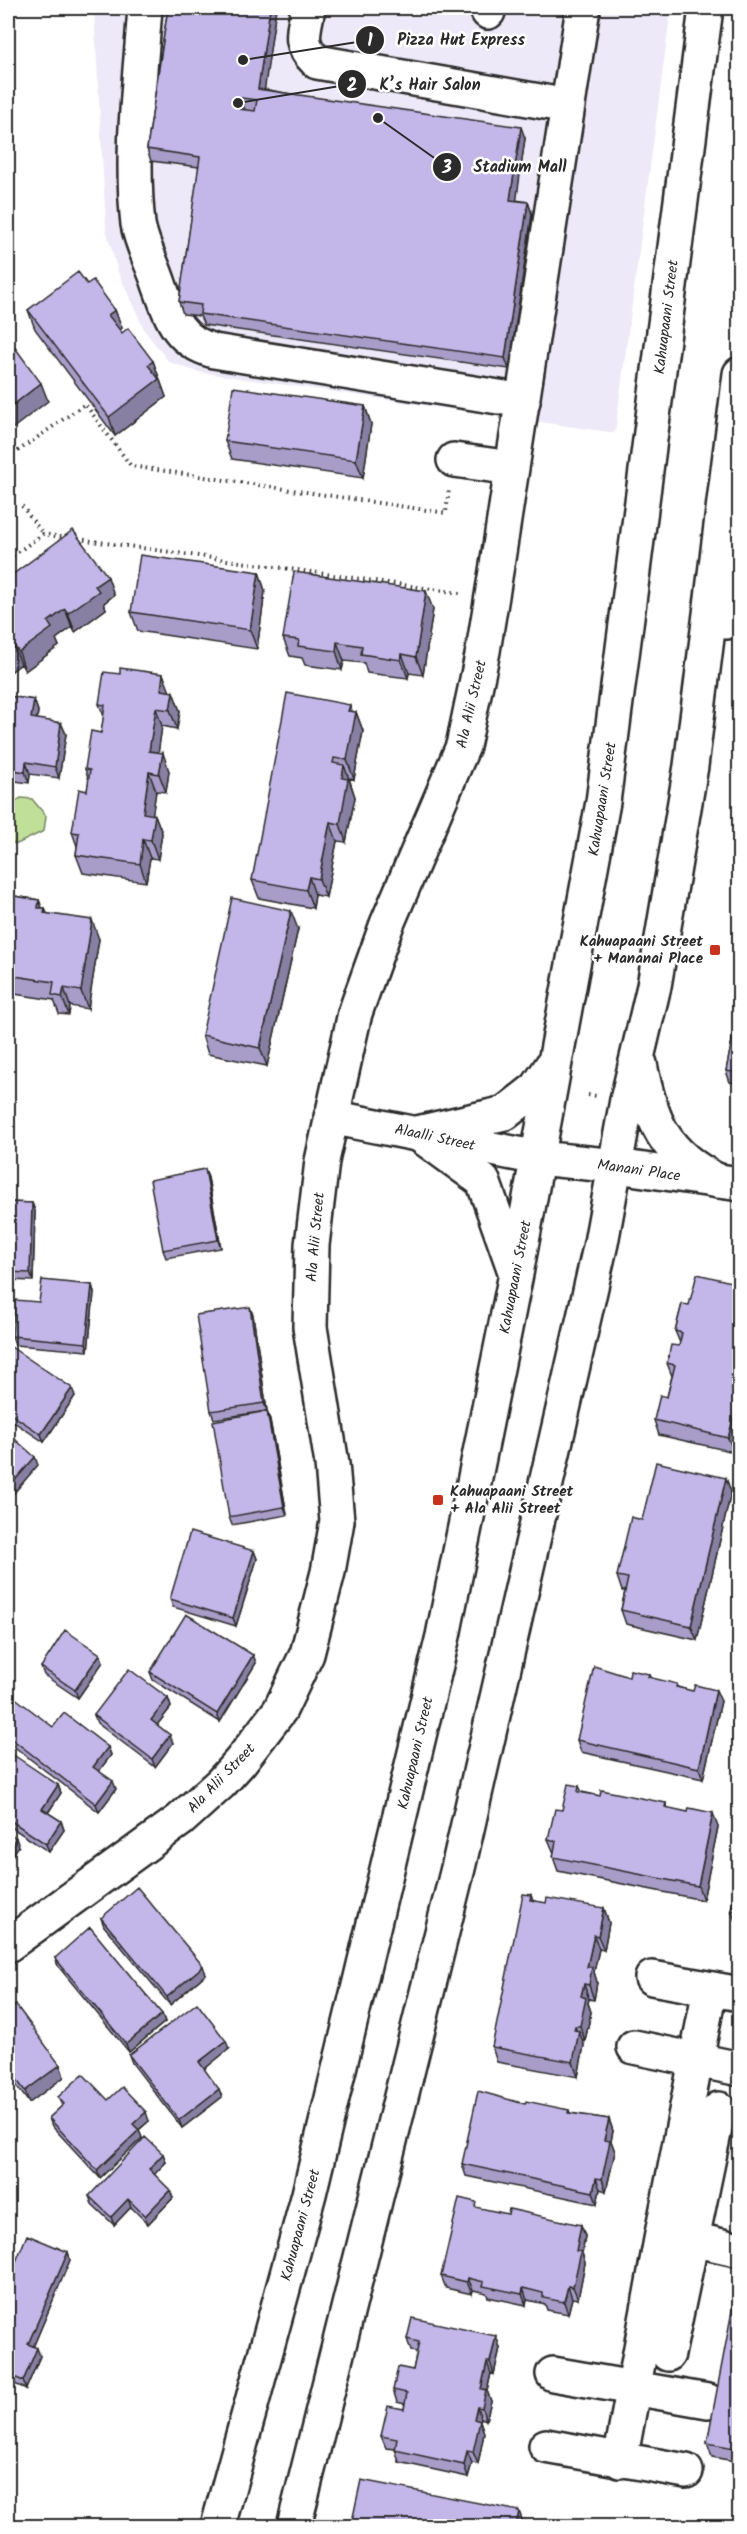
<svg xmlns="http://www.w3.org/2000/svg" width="747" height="2534" font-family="Kalam,sans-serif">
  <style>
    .built { fill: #ede9f8 }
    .green { fill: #c0e099; stroke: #768662; stroke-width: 1.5 }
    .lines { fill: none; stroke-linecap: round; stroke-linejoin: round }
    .minor-casing { stroke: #2b2b2b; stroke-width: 38 }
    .major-casing { stroke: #2b2b2b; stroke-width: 38 }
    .path { stroke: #2b2b2b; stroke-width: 4; stroke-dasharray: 1.5 4.5; stroke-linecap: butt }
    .minor { stroke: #fff; stroke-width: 33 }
    .major { stroke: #fff; stroke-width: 33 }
    .wall { fill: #a89dc8; stroke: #2b2b2b; stroke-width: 1.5 }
    .shaded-wall { fill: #8880a3; stroke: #2b2b2b; stroke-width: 1.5 }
    .building { fill: #c3b7e9; stroke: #2b2b2b; stroke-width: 1.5; fill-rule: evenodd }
    .poi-dot { fill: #c8321e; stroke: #fff; stroke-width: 2 }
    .labels { text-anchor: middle; stroke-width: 5; stroke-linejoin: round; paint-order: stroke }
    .street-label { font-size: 15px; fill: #2b2b2b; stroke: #fff }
    .poi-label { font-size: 15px; font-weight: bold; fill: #2b2b2b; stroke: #fff; text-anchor: end }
    .leader { fill: none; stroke: #2b2b2b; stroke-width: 2 }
    .callout-dot { fill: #2b2b2b; stroke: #fff; stroke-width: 2 }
    .mark-label { font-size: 18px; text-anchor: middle; font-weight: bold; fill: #fff }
    .callout-label { font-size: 16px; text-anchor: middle; font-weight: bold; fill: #2b2b2b; stroke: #fff; stroke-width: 5; stroke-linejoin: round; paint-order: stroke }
  </style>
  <rect width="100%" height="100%" fill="#fff"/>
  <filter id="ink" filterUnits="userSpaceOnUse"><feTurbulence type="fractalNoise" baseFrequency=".0167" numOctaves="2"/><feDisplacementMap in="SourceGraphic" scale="12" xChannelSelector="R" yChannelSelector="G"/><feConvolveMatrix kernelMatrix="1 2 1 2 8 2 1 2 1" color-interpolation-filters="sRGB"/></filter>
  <g filter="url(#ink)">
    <path class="built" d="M94,8H671L615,433L198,372L169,362L145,331L118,272L106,229Z"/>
    <path class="green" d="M21,798L32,799L46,816L44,831L17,844L8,842V806Z"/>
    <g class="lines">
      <g class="minor-casing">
        <path id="minor" d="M145,8C140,78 130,153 138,224C141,243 153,265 159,284C171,317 177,341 214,351L523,401
          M308,8C304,32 297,43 317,62L568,106
          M488,12L489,8
          M454,460L512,468
          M331,1117L538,1158L617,1166L740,1184
          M8,1945L180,1820L221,1783L240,1762L280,1710L307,1654L328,1572L337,1521L332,1464L310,1327L312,1245L322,1161L355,1013L387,924L463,746L483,651L498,559L583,8
          M652,1978L740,1994
          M634,2047L740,2069
          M719,2109L692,2239L740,2250
          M662,2234L710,1989
          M553,2374L708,2401
          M546,2446L686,2471
          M620,2461L662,2234L692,2239L668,2354"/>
      </g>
      <g class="major-casing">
        <path id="major" d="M727,622L740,572
          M640,1064C651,1122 664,1154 718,1181
          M417,1133L483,1181L516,1274
          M417,1133L505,1113L537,1088L553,1064
          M218,2526L309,2194L443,1636L516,1274L603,802L706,8
          M294,2526L459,1864L601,1243L627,1100L654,986L691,766L740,374"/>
      </g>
      <path class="path" d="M8,458L85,404L131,466L446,513L449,489
        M22,506L43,534
        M78,539L460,593
        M8,559L43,534L67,538
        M588,1095L597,1096"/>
      <use href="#minor" class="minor"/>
      <use href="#major" class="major"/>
    </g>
    <path class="wall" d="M168,8H276L264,89L525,138L516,200L528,202L532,214L509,369L204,325L200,316L183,314L179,302L199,167L151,161L147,149Z
      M87,284L115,310L122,328L120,330L122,333L153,361L166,397L115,436L35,329L28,310Z
      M365,406L371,424L363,478L232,459L225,441Z
      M259,572L265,591L257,649L138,631L131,612Z
      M8,578L114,595L104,603L106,609L75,632L72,627L56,639L59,646L25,671L21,664L9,673L8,671Z
      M433,609L423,675L409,673L408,678L367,673L364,663L344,661L342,670L305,665L302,658L290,656L283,638Z
      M120,674H163L169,692H173L180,711L177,729L162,726L158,752L169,771L166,792L156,791L152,814L155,815L162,833L158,859L150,858L146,882L83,873L76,855L77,846L72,832L87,791L89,780L85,769L101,733L104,716L99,704Z
      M8,696L34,700L38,711L37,719L61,723L66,734L59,778L30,774L29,783L8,780Z
      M352,712H356L363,731L354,779L349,778L355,797L346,842L337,841L326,897L315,895L313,908L259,898L252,880Z
      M8,895L39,900L42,908H45L47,914L99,939L88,1009L70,1006L69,1015L59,1014L54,1000L8,993Z
      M298,929L267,1066L208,1054L202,1035Z
      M740,1000V1084L730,1082L726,1071Z
      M205,1169L208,1178L221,1248L166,1258L163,1250Z
      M8,1202L32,1203L35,1211L33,1281L8,1280Z
      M92,1285L94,1293L88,1351L15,1345L12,1336L39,1302Z
      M682,1304L734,1452L659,1435L654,1420L667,1397L672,1376L667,1363L679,1346L680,1343L675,1331Z
      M253,1315L267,1411L214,1419L211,1411Z
      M8,1345L75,1396L44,1442L8,1418Z
      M270,1420L287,1515L232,1525L229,1517Z
      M726,1478L731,1492L697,1640L626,1624L621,1610L625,1591H622L617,1576Z
      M254,1551L257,1559L236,1626L173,1607L170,1599Z
      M100,1654L103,1662L78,1698L44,1675L41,1667Z
      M253,1655L256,1663L220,1722L153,1680L150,1672Z
      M649,1674L650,1678L721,1701L703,1779L581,1752L577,1740L629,1677Z
      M168,1698L171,1707L157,1725L173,1743L155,1767L97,1723L94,1715Z
      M8,1706L53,1727L108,1747L111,1755L99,1771L116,1789L99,1812L8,1742Z
      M8,1761L58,1785L61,1793L48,1813L61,1821L64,1830L49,1852L8,1825Z
      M579,1786L582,1792L600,1796L666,1803L667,1808L718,1827L703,1900L558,1871L553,1857L554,1853L548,1839L562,1810Z
      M740,1874V1922L735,1921L731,1910Z
      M531,1895L533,1901L546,1903L604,1908L609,1923L604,1950L599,1949L594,1972L597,1982L594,2000L589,1999L588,2003L591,2012L585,2041L583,2040L584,2045L578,2077L497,2062L492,2047Z
      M101,1918L206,1974L170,2005L104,1926Z
      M55,1958L162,2014L165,2022L129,2052L58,1966Z
      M8,2011L60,2065L64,2077L29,2103L8,2074Z
      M229,2049L204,2069L222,2097L182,2128L132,2063L129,2055Z
      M58,2097L108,2100L149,2121L139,2130L142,2138L100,2178L52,2126L49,2118L62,2106Z
      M525,2104L569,2110L570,2113L609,2119L613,2131L611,2141L615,2152L606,2191L600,2189L597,2204L466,2176L462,2164Z
      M163,2154L166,2162L154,2174L173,2198L148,2224L131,2207L114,2225L92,2204L89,2196Z
      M508,2214L581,2225L585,2236L582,2253L585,2263L578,2299L572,2298L568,2314L547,2310L545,2304L527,2300L526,2305L488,2297L486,2293L473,2290L472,2294L446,2288L441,2276Z
      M68,2252L70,2260L33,2347L40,2356L26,2389L8,2381V2281Z
      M740,2284V2462L712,2457L707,2443Z
      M496,2336L500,2348L494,2374L491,2373L487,2391L491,2401L486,2420L481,2418L480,2421L484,2433L478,2464L472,2463L468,2477L399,2462L395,2449L386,2448L381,2436L404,2409L405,2404L397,2402L393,2390L413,2370L417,2352L411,2351L407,2339Z"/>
    <path class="shaded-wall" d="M270,8H276L263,100L258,89Z
      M241,98L245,110L239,109Z
      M521,127L525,138L515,211L510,200Z
      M528,202L532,214L509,369L505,358Z
      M115,310L122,328L115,334L108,315Z
      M153,361L166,397L115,436L109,417L148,365Z
      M41,383L48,401L8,432V409Z
      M365,406L371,424L363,478L356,460Z
      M259,572L265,591L257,649L250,630Z
      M108,577L114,595L104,603L106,609L75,632L68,613L95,586Z
      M426,591L433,609L423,675L416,657Z
      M65,609L72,627L56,639L59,646L25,671L19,652L48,622Z
      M337,642L344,661L342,670L336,651Z
      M14,646L21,664L9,673L8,669V651Z
      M402,654L409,673L408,678L401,660Z
      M163,674L170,692L161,690Z
      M173,692L180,711L177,729L170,710Z
      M34,700L38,711L35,730L31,718Z
      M350,705L355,719L356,712L363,731L354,779L347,760L348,711Z
      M156,708L162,726L156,769L149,751Z
      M61,723L66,734L59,778L55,767Z
      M163,753L169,771L166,792L159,774Z
      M26,762L30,774L29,783L25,772Z
      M344,765L355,797L346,842L340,824L342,778Z
      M149,772L156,791L150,832L143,813Z
      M155,815L162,833L158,859L151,840Z
      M330,822L337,841L326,897L319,879Z
      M143,839L150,858L146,882L140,864Z
      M309,877L315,895L313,908L306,890Z
      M39,900L44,913L45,908L51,927L38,908Z
      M291,911L298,929L267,1066L260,1048Z
      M92,920L99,939L88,1009L81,991Z
      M64,988L70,1006L69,1015L62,997Z
      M205,1169L208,1178L221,1248L218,1240Z
      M32,1203L35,1211L33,1281L30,1273Z
      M92,1285L94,1293L88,1351L86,1343Z
      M250,1307L253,1315L267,1411L264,1403Z
      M72,1388L75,1396L44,1442L41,1434Z
      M740,1393V1428L734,1452L728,1438Z
      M267,1411L270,1420L287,1515L284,1507Z
      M35,1457L38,1465L8,1500V1488Z
      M726,1478L731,1492L697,1640L691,1626Z
      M254,1551L257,1559L236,1626L233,1618Z
      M100,1654L103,1662L78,1698L75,1690Z
      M253,1655L256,1663L220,1722L217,1714Z
      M716,1690L721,1701L703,1779L699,1768Z
      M168,1698L171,1707L154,1729L151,1720Z
      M170,1735L173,1743L155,1767L152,1759Z
      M108,1747L111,1755L96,1775L93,1767Z
      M113,1781L116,1789L99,1812L96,1804Z
      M58,1785L61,1793L45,1817L42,1809Z
      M713,1813L718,1827L703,1900L698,1886Z
      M61,1821L64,1830L49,1852L46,1844Z
      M16,1838L19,1846L8,1862V1850Z
      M604,1908L609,1923L604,1950L598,1936Z
      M594,1935L599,1949L594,1972L597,1982L594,2000L589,1985L587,1967Z
      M203,1966L206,1974L170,2005L167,1997Z
      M584,1984L589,1999L588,2003L591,2012L585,2041L580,2026L581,1996Z
      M162,2014L165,2022L129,2052L126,2044Z
      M575,2026L578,2035L579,2031L584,2045L578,2077L573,2062L574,2030Z
      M226,2041L229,2049L202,2071L199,2062Z
      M60,2065L64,2077L29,2103L25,2091Z
      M219,2089L222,2097L182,2128L179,2120Z
      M146,2112L149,2121L136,2132L133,2124Z
      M609,2119L613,2131L611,2141L615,2152L606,2191L602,2179L604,2140Z
      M139,2130L142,2138L100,2178L97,2170Z
      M163,2154L166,2162L152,2177L149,2169Z
      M596,2178L600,2189L597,2204L593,2192Z
      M170,2190L173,2198L148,2224L145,2216Z
      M128,2199L131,2207L114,2225L111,2217Z
      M581,2225L585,2236L582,2253L585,2263L578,2299L573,2287L576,2251Z
      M68,2252L70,2260L31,2352L28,2344Z
      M468,2278L473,2290L472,2294L467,2282Z
      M568,2286L572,2298L568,2314L564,2302Z
      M523,2288L527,2300L526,2305L522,2294Z
      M496,2336L500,2348L494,2374L490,2362Z
      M37,2348L40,2356L26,2389L23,2381Z
      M487,2362L491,2373L487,2391L491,2401L486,2420L482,2408L481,2389Z
      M477,2407L481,2418L480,2421L484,2433L478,2464L473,2452L474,2419Z
      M467,2451L472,2463L468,2477L464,2465Z
      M519,2511L524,2525V2526H516Z"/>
    <path class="building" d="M168,8H270L258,89L521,127L510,200L528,202L505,358L200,314L201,305L179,302L200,157L147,149ZM241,98L257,100L255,111L239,109Z
      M78,272L87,284L93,280L115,310L108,315L122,333L128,328L153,361L148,365L159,379L109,417L28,310Z
      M8,338L41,383L8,409Z
      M233,387L365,406L356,460L225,441Z
      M73,530L108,577L95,586L99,591L68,613L65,609L48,622L52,628L19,652L14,646L8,651V578Z
      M140,555L259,572L250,630L131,612Z
      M294,572L426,591L416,657L402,654L401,660L361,654L362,646L337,642L336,651L298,646L299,640L283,638Z
      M120,668L163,674L161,690L173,692L170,710L156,708L149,751L163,753L159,774L149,772L143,813L155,815L151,840L143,839L140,864L76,855L79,833L72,832L79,789L87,791L90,770L85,769L91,731L101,733L105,705L99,704L104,672L120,674Z
      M287,693L350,705L348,711L356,712L347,760L334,758L333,763L344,765L342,778L348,779L340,824L330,822L319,879L309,877L306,890L252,880Z
      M8,696L34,700L31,718L61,723L55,767L26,762L25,772L8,769Z
      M8,895L39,900L38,908H45L44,913L92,920L81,991L64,988L62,997L52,995L54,982L8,975Z
      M232,898L291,911L260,1048L202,1035Z
      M740,1000V1073L726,1071Z
      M205,1169L218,1240L163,1250L150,1180Z
      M8,1202L32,1203L30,1273L8,1272Z
      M697,1274L740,1284V1393L728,1438L654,1420L660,1395L667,1397L675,1365L667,1363L671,1345L679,1346L682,1333L675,1331L682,1304L689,1305Z
      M42,1280L92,1285L86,1343L12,1336L15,1300L39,1302Z
      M250,1307L264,1403L211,1411L196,1315Z
      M8,1345L72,1388L41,1434L8,1412Z
      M267,1411L284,1507L229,1517L213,1421Z
      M8,1433L35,1457L8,1488Z
      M656,1462L726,1478L691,1626L621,1610L628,1578L617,1576L631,1517L642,1520Z
      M190,1532L254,1551L233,1618L170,1599Z
      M186,1614L253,1655L217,1714L150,1672Z
      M65,1630L100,1654L75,1690L41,1667Z
      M594,1666L629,1677L630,1670L649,1674L648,1677L677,1684L676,1687L693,1691L695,1685L716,1690L699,1768L577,1740Z
      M129,1669L168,1698L151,1720L170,1735L152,1759L94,1715Z
      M14,1697L53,1727L64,1713L108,1747L93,1767L113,1781L96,1804L8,1736V1706Z
      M12,1754L58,1785L42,1809L61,1821L46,1844L8,1819V1761Z
      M568,1784L579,1786L578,1792L600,1796L601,1790L666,1803L665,1807L688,1812L689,1808L713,1813L698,1886L553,1857L556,1841L548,1839L555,1809L562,1810Z
      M8,1832L16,1838L8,1850Z
      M740,1874V1912L731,1910Z
      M137,1887L203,1966L167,1997L101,1918Z
      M523,1894L531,1895L530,1900L546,1903L547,1898L604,1908L598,1936L594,1935L587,1967H592L589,1985L584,1984L581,1996L586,1998L580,2026H575L574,2030L579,2031L573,2062L492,2047Z
      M90,1927L162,2014L126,2044L55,1958Z
      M197,2003L226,2041L199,2062L219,2089L179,2120L129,2055Z
      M16,2005L60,2065L25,2091L8,2068V2011Z
      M83,2074L108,2100L122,2087L146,2112L133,2124L139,2130L97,2170L49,2118L64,2104L58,2097Z
      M478,2091L525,2104L526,2101L569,2110L568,2113L609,2119L604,2140L610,2141L602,2179L596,2178L593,2192L462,2164Z
      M145,2137L163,2154L149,2169L170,2190L145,2216L128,2199L111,2217L89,2196Z
      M459,2198L476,2202L475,2207L508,2214L509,2209L581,2225L576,2251L581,2252L573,2287L568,2286L564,2302L543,2298V2293L523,2288L522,2294L483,2286L484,2282L468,2278L467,2282L441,2276Z
      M27,2235L68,2252L28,2344L37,2348L23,2381L8,2374V2281Z
      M737,2284H740V2449L707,2443Z
      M412,2318L496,2336L490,2362H487L481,2389L486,2390L482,2408L477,2407L474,2419L480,2421L473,2452L467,2451L464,2465L395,2450L397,2439L381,2436L388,2406L404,2409L407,2393L393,2390L398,2367L413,2370L419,2342L407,2339Z
      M361,2480L519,2511L516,2526H351Z"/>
  </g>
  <g class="poi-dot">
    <rect x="709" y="944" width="12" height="12" rx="3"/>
    <rect x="432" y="1494" width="12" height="12" rx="3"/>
  </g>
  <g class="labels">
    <g class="street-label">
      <text transform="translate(666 317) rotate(-83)" y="5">Kahuapaani Street</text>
      <text transform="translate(471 704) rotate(-77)" y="5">Ala Alii Street</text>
      <text transform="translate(602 799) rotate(-81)" y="5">Kahuapaani Street</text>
      <text transform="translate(435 1137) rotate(12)" y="5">Alaalli Street</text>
      <text transform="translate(639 1170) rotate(8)" y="5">Manani Place</text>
      <text transform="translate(315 1237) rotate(-85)" y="5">Ala Alii Street</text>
      <text transform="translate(515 1277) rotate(-79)" y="5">Kahuapaani Street</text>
      <text transform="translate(415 1753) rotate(-77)" y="5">Kahuapaani Street</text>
      <text transform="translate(221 1778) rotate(-46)" y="5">Ala Alii Street</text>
      <text transform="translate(300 2225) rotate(-75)" y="5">Kahuapaani Street</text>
    </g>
    <g class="poi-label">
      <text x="703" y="946">Kahuapaani Street<tspan x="703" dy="17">+ Mananai Place</tspan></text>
      <text x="450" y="1496" text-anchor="start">Kahuapaani Street<tspan x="450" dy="17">+ Ala Alii Street</tspan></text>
    </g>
  </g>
  <path class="leader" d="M243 60L370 40M238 103L352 84M378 118L447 167"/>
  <g class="callout-dot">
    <circle cx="243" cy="60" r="6"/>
    <circle cx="238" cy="103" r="6"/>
    <circle cx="378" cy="118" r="6"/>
    <circle cx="370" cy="40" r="15"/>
    <circle cx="352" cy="84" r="15"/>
    <circle cx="447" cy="167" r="15"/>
  </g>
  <g class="mark-label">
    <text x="370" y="46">1</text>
    <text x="352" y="91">2</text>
    <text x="447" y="173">3</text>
  </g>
  <g class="callout-label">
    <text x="461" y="45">Pizza Hut Express</text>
    <text x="430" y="90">K’s Hair Salon</text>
    <text x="520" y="172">Stadium Mall</text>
  </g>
  <rect width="747" height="2534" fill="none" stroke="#fff" stroke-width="30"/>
  <rect x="15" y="15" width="717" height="2504" fill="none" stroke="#2b2b2b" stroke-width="2" filter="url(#ink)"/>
</svg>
